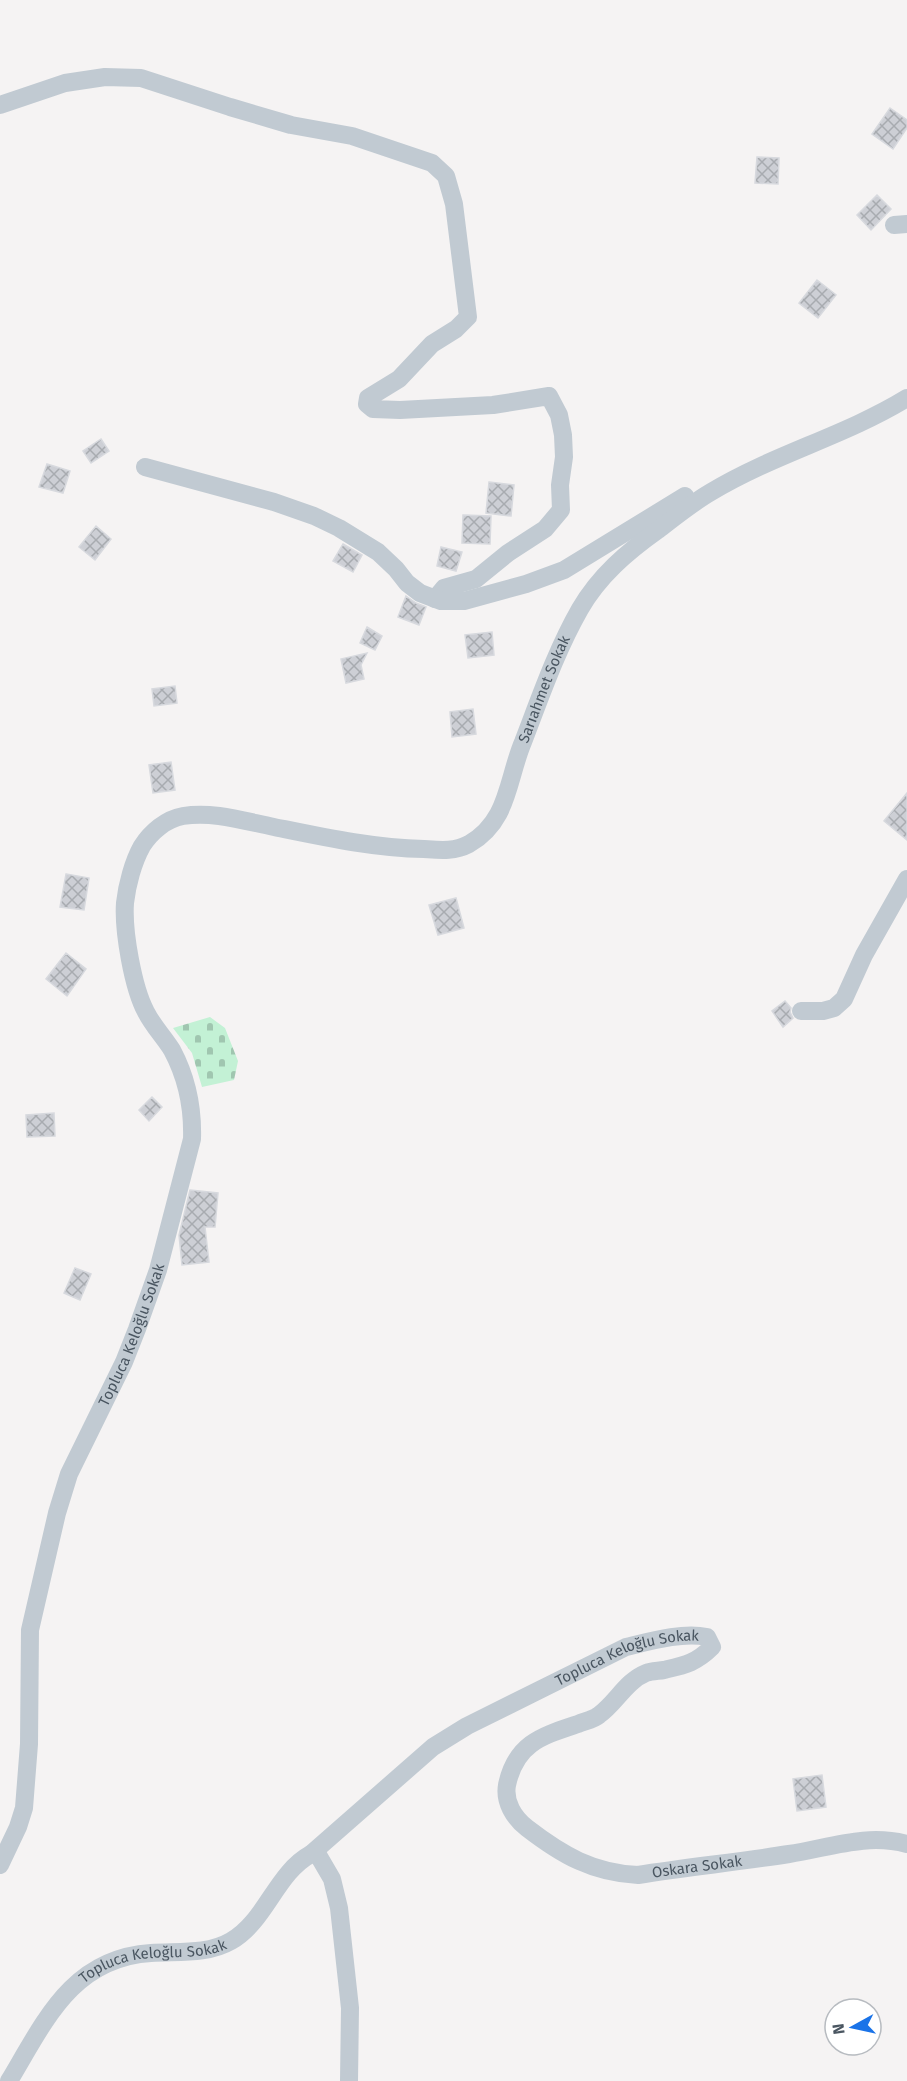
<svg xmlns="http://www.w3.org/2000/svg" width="907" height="2081" font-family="'Fira Sans',sans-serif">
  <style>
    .cemetery { fill: url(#cemetery-stones) }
    .building { fill: url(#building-cross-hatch); stroke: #d7d9de; stroke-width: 1.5 }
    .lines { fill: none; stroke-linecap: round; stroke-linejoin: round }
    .minor { stroke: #c1cad2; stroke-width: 18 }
    .labels { text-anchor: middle; stroke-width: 5; stroke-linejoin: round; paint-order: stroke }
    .street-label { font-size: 15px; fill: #4a5661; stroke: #fff }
  </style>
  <defs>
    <pattern id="cemetery-stones" width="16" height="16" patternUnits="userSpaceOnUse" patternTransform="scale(1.5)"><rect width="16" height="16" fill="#c3f1d5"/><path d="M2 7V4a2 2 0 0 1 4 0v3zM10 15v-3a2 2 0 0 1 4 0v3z" fill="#a0c6b0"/></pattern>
    <pattern id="building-cross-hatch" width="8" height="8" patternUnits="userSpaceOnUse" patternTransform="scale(1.5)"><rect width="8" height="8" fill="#cdcfd5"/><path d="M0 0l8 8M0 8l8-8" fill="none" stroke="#a8abb0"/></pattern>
  </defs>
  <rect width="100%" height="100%" fill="#f5f3f3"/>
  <path class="cemetery" d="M210,1017L225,1028L238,1061L234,1080L202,1087L192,1053L173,1028Z"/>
  <path class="building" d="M890,108L907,120V128L893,149L872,134Z
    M757,157L779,158L778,184L755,183Z
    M877,195L891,209L871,230L857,215Z
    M817,280L836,295L818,318L799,303Z
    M101,439L109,451L91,463L83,451Z
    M47,464L70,471L63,493L39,487Z
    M489,482L514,485L511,516L486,513Z
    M463,515L491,516L490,544L462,543Z
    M96,526L111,539L95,560L79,547Z
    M343,544L362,555L353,572L333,561Z
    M441,547L462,552L456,571L437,566Z
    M406,596L416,603L426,607L419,625L398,617Z
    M367,627L382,636L375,650L360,643Z
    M492,632L494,655L468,658L465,635Z
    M367,653L361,665L364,679L346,683L341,659Z
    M175,686L177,703L154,706L152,689Z
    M473,709L476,734L452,737L450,712Z
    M171,762L175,790L153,793L149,765Z
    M907,793V840L884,821Z
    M66,874L89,878L84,910L60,907Z
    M456,898L464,928L438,935L429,905Z
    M66,953L86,969L67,996L46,979Z
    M785,1001L791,1008L790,1012L793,1018L783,1027L772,1011Z
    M152,1097L162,1107L149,1121L139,1110Z
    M54,1113L55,1136L27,1137L26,1115Z
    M190,1190L218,1193L215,1227H205L209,1262L182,1265L179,1235Z
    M75,1268L91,1274L80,1300L64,1293Z
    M822,1775L826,1807L797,1811L793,1779Z"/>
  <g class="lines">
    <g class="minor">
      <path d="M0,105L65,83L105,77L141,78L230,107L291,125L352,136L432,163L446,176L454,204L468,317L456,329L432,344L399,379L368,398L367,404L373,409L400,410L493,405L549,396L559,415L563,435L564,457L560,485L561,510L545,529L508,553L476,579L444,588L435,599"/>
      <path d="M894,225L907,224"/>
      <path d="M145,467L274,502L314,516L339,528L378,552L396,569L407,583L420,593L441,601H464L526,584L564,570L685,496"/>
      <path d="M801,1011H823L834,1008L844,999L864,955L907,879"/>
      <path d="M311,1854L318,1855L332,1879L339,1908L350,2008L349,2081"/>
      <path id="s1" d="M0,1865L18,1827L24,1808L29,1744L30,1630L57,1513L69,1474L124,1362L137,1329L158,1270L192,1139C193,1108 187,1078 172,1050C164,1037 153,1026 146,1012C133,988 123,931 125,903C127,885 133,862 142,846C151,832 166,819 183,816C213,811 244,821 274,827C323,837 373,848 424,849C439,850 454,852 469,844C509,821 507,780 523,742C540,698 556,651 580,609C599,576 627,552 658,530C675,517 692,503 711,492C774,454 845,436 907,398"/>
      <path id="s2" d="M9,2081C45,2021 72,1958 151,1953C177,1951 207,1955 231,1941C266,1921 276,1873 311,1854L433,1747L467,1726L626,1647C651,1641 682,1632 707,1637L712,1647C696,1663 685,1665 664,1670C658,1671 651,1671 646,1673C626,1681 616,1703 599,1715C593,1720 585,1721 578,1724C542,1736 516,1743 507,1785C504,1802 514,1818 527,1828C562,1855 593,1873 638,1875C688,1867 739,1862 789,1854C829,1848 866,1833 907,1844"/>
    </g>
  </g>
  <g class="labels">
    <g class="street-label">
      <text dy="5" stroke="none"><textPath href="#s1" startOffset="1587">Sarıahmet Sokak</textPath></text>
      <text dy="5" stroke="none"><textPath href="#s1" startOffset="554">Topluca Keloğlu Sokak</textPath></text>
      <text dy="5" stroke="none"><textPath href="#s2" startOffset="780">Topluca Keloğlu Sokak</textPath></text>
      <text dy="5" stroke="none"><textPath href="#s2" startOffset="1366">Oskara Sokak</textPath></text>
      <text dy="5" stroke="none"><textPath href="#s2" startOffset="201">Topluca Keloğlu Sokak</textPath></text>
    </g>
  </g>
  <g transform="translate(853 2027) rotate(262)"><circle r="28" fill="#ffffff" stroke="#b7bbc0" stroke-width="1.5"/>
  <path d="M0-4.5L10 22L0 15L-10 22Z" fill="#1a73e8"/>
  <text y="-9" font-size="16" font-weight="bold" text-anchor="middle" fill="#4a5661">N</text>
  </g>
</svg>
